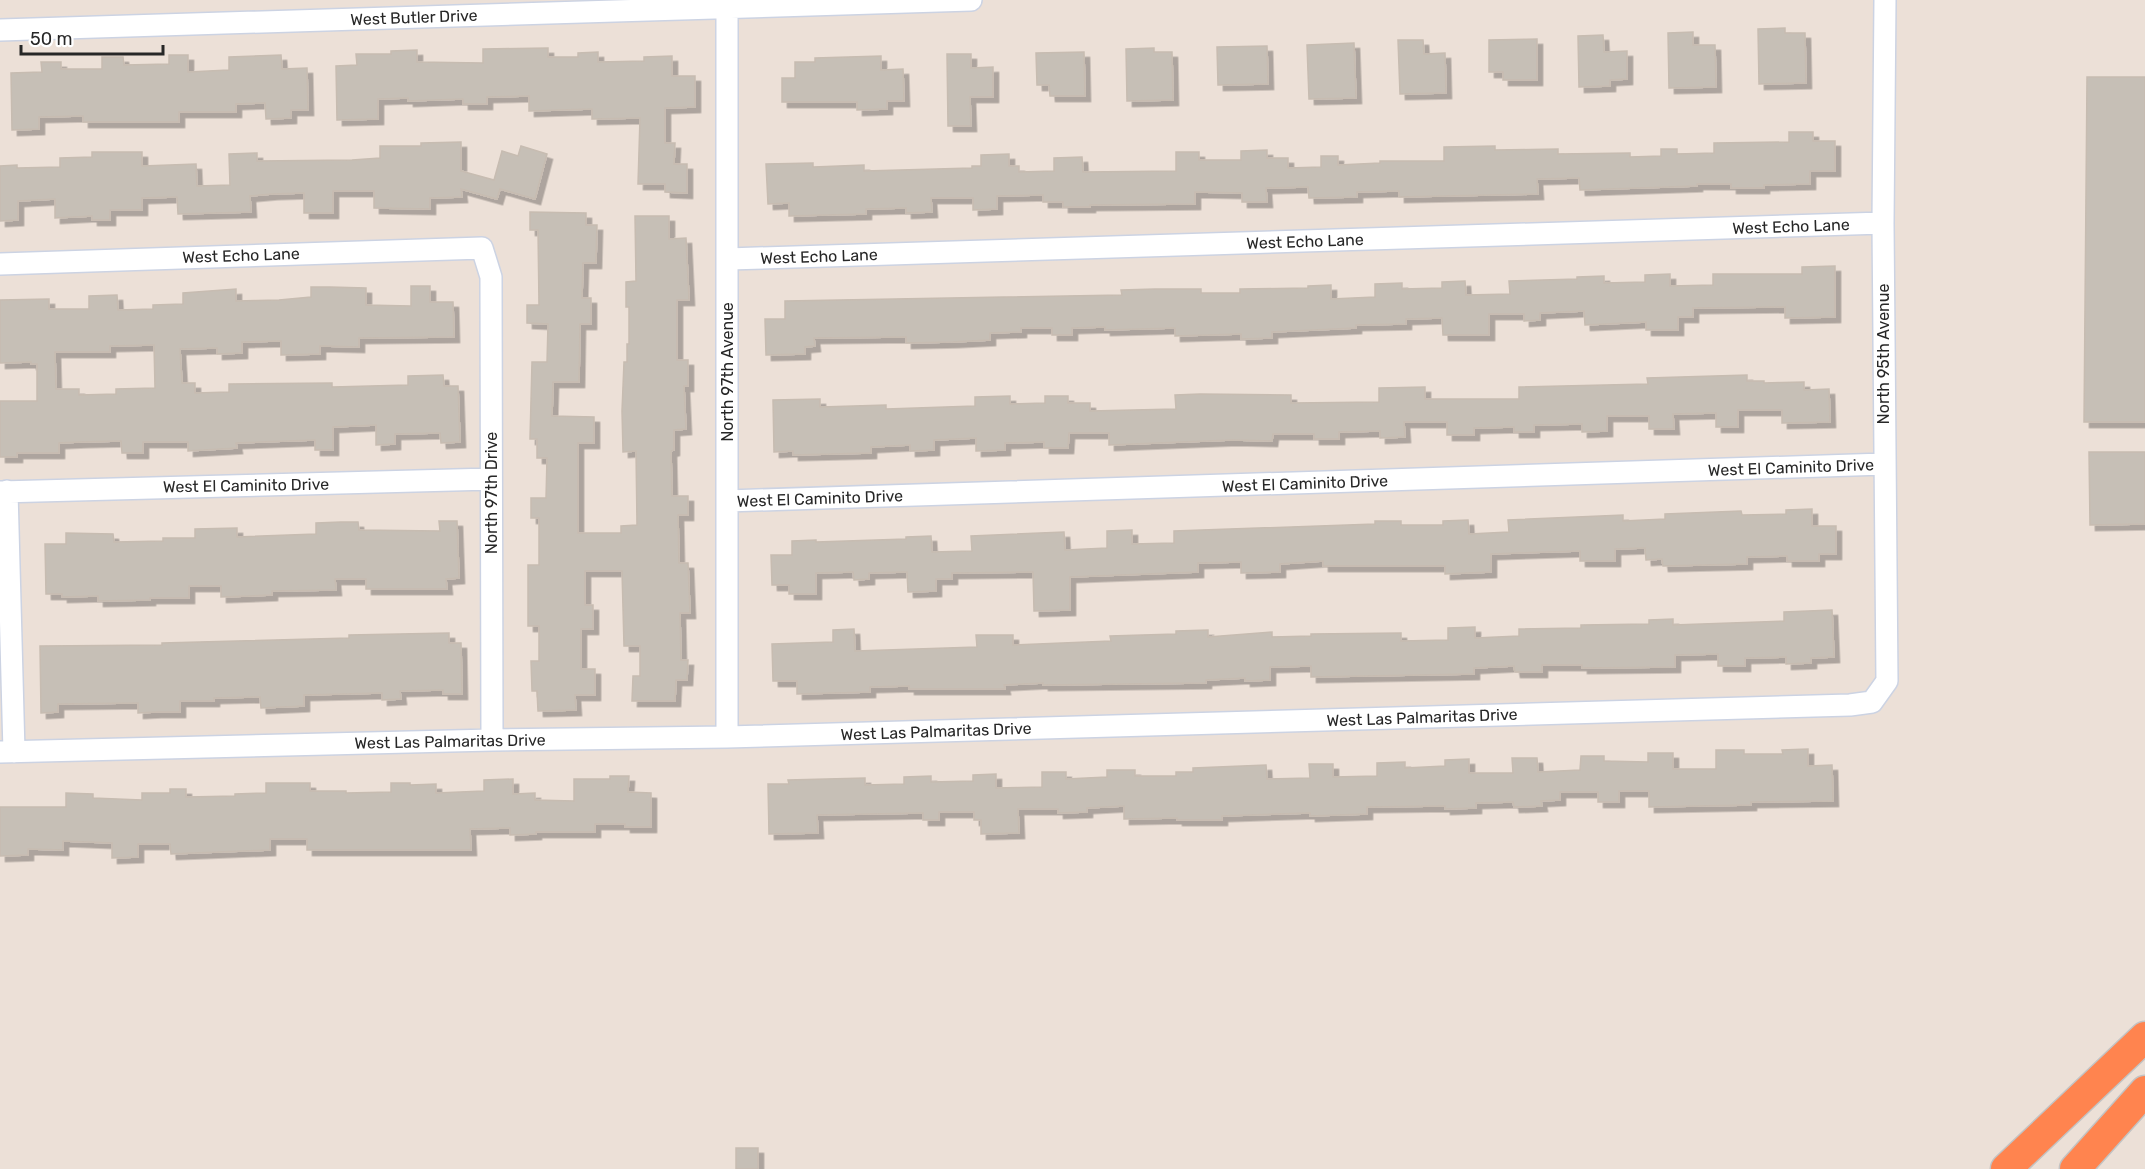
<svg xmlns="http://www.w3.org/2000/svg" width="2145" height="1169" font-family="Rubik,sans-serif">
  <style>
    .building { fill: #c6bfb6; stroke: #c7bcb1; stroke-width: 1.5; fill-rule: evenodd; filter: url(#shadow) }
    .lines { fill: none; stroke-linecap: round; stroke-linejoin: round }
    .minor-casing { stroke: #ccd3e3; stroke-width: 24 }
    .highway-casing { stroke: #c3c3c3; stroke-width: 33 }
    .minor { stroke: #fff; stroke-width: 21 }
    .highway { stroke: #ff844f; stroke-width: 30 }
    .labels { text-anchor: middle; stroke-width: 4.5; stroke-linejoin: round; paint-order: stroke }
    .street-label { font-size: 16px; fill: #272727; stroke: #fff }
  </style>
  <defs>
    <filter id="shadow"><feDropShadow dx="5.5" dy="5.5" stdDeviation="0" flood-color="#0004"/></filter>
  </defs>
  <rect width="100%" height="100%" fill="#ece0d7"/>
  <path class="building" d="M1785,28V33H1805L1806,83L1759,84L1758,29Z
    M1693,32V45H1715L1716,87L1669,88L1668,33Z
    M1603,35L1604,52L1627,51V79L1610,80V86L1579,87L1578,36Z
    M1537,39V80H1503V72H1489V40Z
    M1398,40H1423L1424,54L1445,53L1446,93L1400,94Z
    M1354,43L1356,98L1309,99L1307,45Z
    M1267,46L1268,84L1218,85L1217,47Z
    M548,48V57H578V53L598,52V62L644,61V57L672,56V76H695V107L665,108V143H675L674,164H687V193L665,192V184H638L640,118L592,119V109L529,111V96L487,97V104H463V99L408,101V98L378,99V119L337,120L336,66L357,65L356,54H391V51L417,50V62L483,63V49Z
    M1154,48V52H1172L1173,100L1127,101L1126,49Z
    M1084,52L1085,96H1050L1049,85H1037L1036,53Z
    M947,54H971V68L993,67V97H970L971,126H948Z
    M169,55H188V72L229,70V57L281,55L282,69L307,68L308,110H291V118L266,119L265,103L236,104V112H179V122H83V116L39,117V129L12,130L11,73L42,72L41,62H61V69H102V57H123L124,65L169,64Z
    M881,56V70L903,69L904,101H887V109L857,110V102H782V78H795V62H815V58Z
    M2087,77H2145V422H2084Z
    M1789,132H1813V141H1835V171H1810V184L1764,185V188H1731V184H1697V186L1580,190L1579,178L1537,179L1538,194L1399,197V191L1357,192V197L1309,198L1308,187L1266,188L1267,202H1242V193L1195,192V204L1090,205V207H1063V202H1043V195L997,196V209L973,210V198H931L932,212L906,213V208L866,209V214L789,216V203L768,204L766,164L813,163V167L864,165V171L972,168V166H981V155L1009,154V166H1019V172L1054,171V158L1082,157L1083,172L1176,171V152H1199V160H1241V151L1267,150V158H1288V168L1321,167V156H1338V165L1380,163V161H1444V147L1495,146V150L1558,149V154L1630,153V157L1661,156V149H1677V154L1714,153V143L1789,142Z
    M461,142V171L494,180L502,151L518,156L521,146L547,154L535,199L500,189L497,199L461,189L462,197L430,198V209L374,208V191H333V213H304V193L272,194L250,196L251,212L178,214L177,197L142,198V210H110V220H92V216L55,218V199L18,201V220L0,221V166L17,165V168L60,167V158L92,157V152H142V166L196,164L197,186L230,185L229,154L257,153V161L352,160L380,158V146H421V143Z
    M530,212L586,213V225H597L596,263H583L582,298H591V324H580L579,382H553L552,416L594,417V443H578V533H621V526L637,525L636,451L623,452L622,411L624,362H627V344H629V307H626V282L636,281L635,216H669V239L686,238L689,300H677V360H688V386H684L686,429L674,430V450L671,451L672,496H688V515H678L679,563H688L690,613H680L681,660H688L687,680H676L675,701H632L633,676H640V646H624L622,571H585V605H593V629H581V669H595V695H575L576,710L538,711L537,691H532L531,661H539V626H528V565H539V518H531V498H546L547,458H537V439H530L532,362H547L548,324L527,323V305H539L538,230H530Z
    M1835,266V317L1785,318V307L1693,308V317H1678V330H1646V322L1585,325L1584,311L1540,313V320L1524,321V314H1489V335H1443L1442,318L1406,319V324L1356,325V328L1272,332V338L1241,339V334L1175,336V328L1105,330V327L1072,328V335H1052V328H1021V332L990,333V340L953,342L906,343V337L814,338L815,346L805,347V354L766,355L765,319H785V301L1122,295L1121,290L1155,289H1201V293H1240V289L1308,288V286L1331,285V299L1375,297V284L1402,283V289L1442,288V282L1465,281L1466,295L1510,294L1509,281L1577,279V277L1604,276V283L1645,282V275L1670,274V286L1713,285V274H1802V267Z
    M411,286H430V302H453L454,337L359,338V347L320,346V354L281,355V341L242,342V353L217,354V348L180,349L182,383H195V393L229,392V384L332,383V387L408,385V376L443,375L444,386H458L460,442L441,443L440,433L395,434V444L376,445V425L333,427V450H315V440L236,443L237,448L188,451V442H143V453H122L121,441L80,442L59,443V453H17V457H0V401H37V364H31V362L0,363V300L49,299V309H89V296L117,295L118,310L153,309V305L183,304V293L236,289V301L279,300L311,297V287H330L366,288V305L411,306ZM154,345L155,388L116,389V394L79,395V389H56L55,352H110V346Z
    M1747,375V381H1764V383L1804,382V390L1829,389L1830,422L1782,423V410H1738V427H1716V413L1673,414L1674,429H1649V416H1607V431L1582,432V424L1534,425V432H1514V427L1474,428V435H1447V422H1404L1405,437L1380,438V431L1339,432V439H1314V434H1273L1272,441L1232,440L1109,445V433H1069L1068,448H1044V442L1005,443V450L976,451V438L934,440V450L910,451V445L871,447V453L793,455V451L774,452L773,400L820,399V407L886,405V409L975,406V397L1010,396V404L1045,403V396H1068V403H1090V411L1176,409L1175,395L1200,394L1291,395V403L1379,402V388L1425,387V399H1519V387L1648,384L1647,378Z
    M2089,452H2145V524L2090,525Z
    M1812,509V526H1836V554H1819V561H1787V556L1747,557V564L1663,566L1662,559L1646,560L1645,548L1615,549V561H1580V551L1491,554V572L1445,574V566H1323V561L1280,564V572L1241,573V562L1198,563V572L1070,577V610L1034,611L1033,572L952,573V579H936V591L908,592L907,572L869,573V579L854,580L853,572L816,573V594H789V585H772L771,555H792V541L816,540V542L906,539V537L931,536L932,552L972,551L971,536L1064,532L1065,550L1107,548V531L1132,530V544L1174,543V531L1375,524V521H1401V525H1443V521L1468,520L1469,534L1509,532L1508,520L1623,515V521L1665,519V514L1741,511L1742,515L1786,514V510Z
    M439,521H457L459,578L446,579L447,589H366V579H335L336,590L272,591V595L221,597V586H189V598H150V600L98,601V596L62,597V594H46L45,544H66V533L113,534L114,542L163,541V538H195V529L237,528V537L316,534V523L341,522H358L359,530L440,531Z
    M1832,610L1834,657L1811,658V663L1786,664V657L1745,658V666H1718V654L1675,655V667L1582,668V665H1542V672H1515L1514,666L1474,668V674L1311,677V666L1270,667V680L1245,681V678L1206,680V683L1043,685V683L1004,685L1005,689H909V686L870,687V692L797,694V681H773L772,644L833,642V630L854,629L855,651L977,647L976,635H1013V645L1111,641L1110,636L1176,634V631L1208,630V637L1272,632V637L1311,636V634L1401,633V641L1448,640V628L1475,627V638L1519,636V629L1581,628V625L1649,624V620L1673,619V625L1784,621V612Z
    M449,633V643H461L462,694H443V690L400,691L401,699L382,700V693L304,695V706L261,708L260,697L214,698V701H180V712H156L138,713V703L58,704V712L41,713L40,646L162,645V643L349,638V635Z
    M1808,749V766L1832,765L1833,801L1751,802V805L1649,807V791H1619V802H1598V792H1560V800L1541,801L1542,806L1514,807L1513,802L1476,803V808L1445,809V806L1367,807V814L1310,816V813L1222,816V820H1177V818L1124,819V806L1087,808V812L1058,813V809H1018L1019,833L981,834V820H974V812H939V820H923V813L817,815L818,833L769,834L768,784H789L788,780L865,778V785L904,784V777L931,776V782L973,781V775L996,774V788L1042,787V772H1066V779L1107,777V770H1135V776H1176V772H1193V768L1266,765L1267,779L1310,778L1309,764H1333V777L1377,776V763L1405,762V768L1445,766V760L1469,759V773H1513L1512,758H1537L1538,772L1580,770L1581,756H1604V761L1648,762V753H1673V769H1716V750H1744V754H1783L1782,750Z
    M610,776H629L628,792L651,793V827H625V824H595V832H536V834L510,835V828L470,829L471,850H307V839H270V850L171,854L170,844H138V857L112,858V843L63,841V850L28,849V855L0,856V807H66V793L93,794V798L142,800V793H170V789H186V797L235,796V794L266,793V783H310V791H346V793L391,792V783H410V785L436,784V793L484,791V780L513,779V794L535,793V800L574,801V779H610Z
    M736,1148H758V1169H736Z"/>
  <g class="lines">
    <g class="minor-casing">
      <path id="minor" d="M0,30L971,0
        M728,259L1883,223
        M0,264L482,248L491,277L492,740
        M7,491L14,752
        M0,492L491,479
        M727,501L1884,464
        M727,737V7
        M0,752L492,740L727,737L1850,705L1872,702L1887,681L1883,223L1885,0"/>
    </g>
    <g class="highway-casing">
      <path id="highway" d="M2006,1169L2145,1037
        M2075,1169L2145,1091"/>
    </g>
    <use href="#minor" class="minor"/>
    <use href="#highway" class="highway"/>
  </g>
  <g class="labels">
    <g class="street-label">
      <text transform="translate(414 17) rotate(-2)" y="6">West Butler Drive</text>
      <text transform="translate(1791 226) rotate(-2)" y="6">West Echo Lane</text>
      <text transform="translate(1305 241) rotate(-2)" y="6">West Echo Lane</text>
      <text transform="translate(241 255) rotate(-2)" y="6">West Echo Lane</text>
      <text transform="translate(819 256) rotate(-2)" y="6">West Echo Lane</text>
      <text transform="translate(1883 354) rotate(-90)" y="6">North 95th Avenue</text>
      <text transform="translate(727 372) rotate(-90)" y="6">North 97th Avenue</text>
      <text transform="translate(1791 467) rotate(-2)" y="6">West El Caminito Drive</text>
      <text transform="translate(1305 483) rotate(-2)" y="6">West El Caminito Drive</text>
      <text transform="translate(246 485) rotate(-1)" y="6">West El Caminito Drive</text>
      <text transform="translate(491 493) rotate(-90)" y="6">North 97th Drive</text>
      <text transform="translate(820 498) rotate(-2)" y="6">West El Caminito Drive</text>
      <text transform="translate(1422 717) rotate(-2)" y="6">West Las Palmaritas Drive</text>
      <text transform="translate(936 731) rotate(-2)" y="6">West Las Palmaritas Drive</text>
      <text transform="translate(450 741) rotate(-1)" y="6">West Las Palmaritas Drive</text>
    </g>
  </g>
  <path d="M21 45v9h142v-9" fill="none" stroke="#272727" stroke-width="3"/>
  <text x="30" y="45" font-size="18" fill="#272727" stroke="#ffffff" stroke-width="4.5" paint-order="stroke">50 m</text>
</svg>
